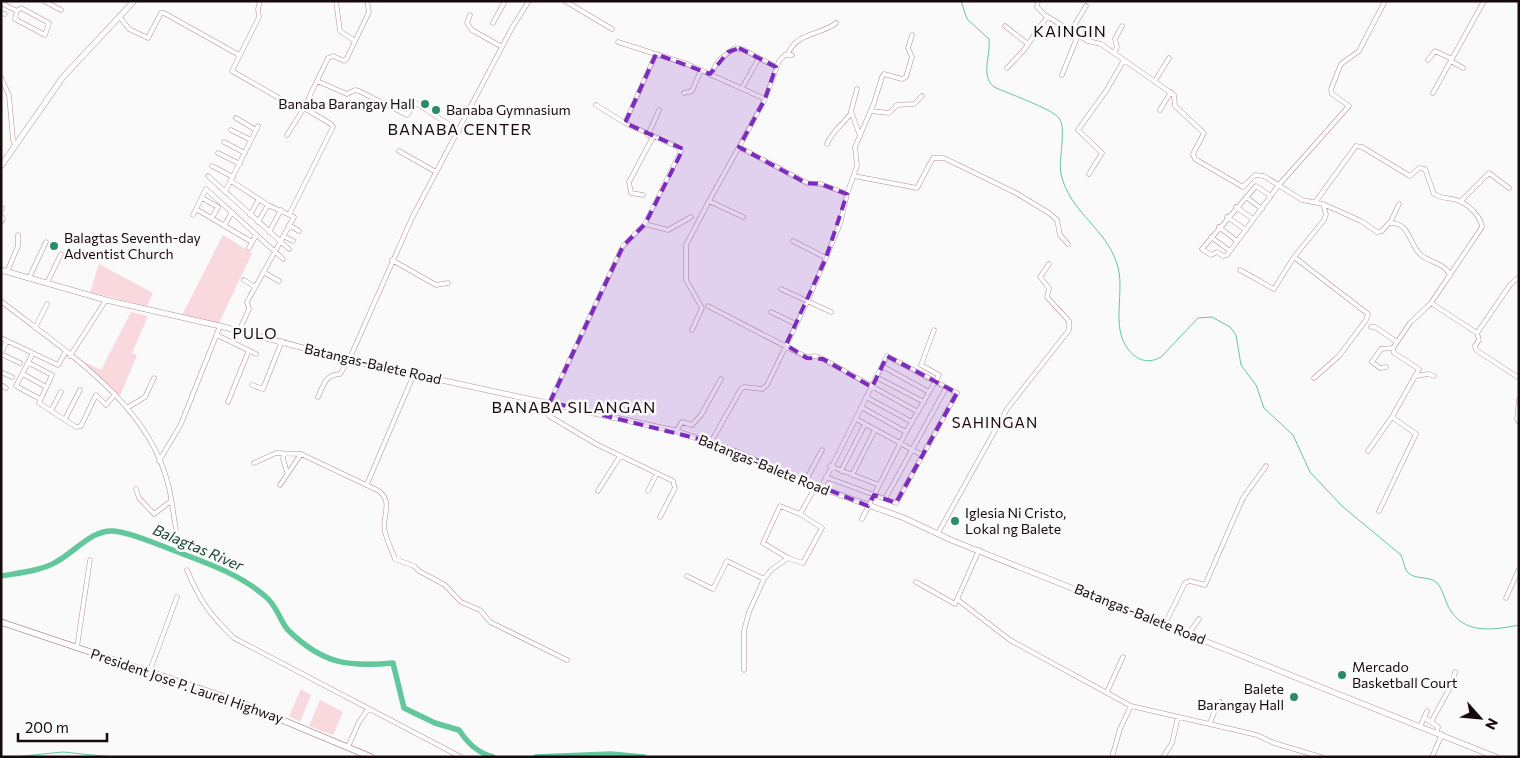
<svg xmlns="http://www.w3.org/2000/svg" width="1520" height="758" font-family="Commissioner,sans-serif">
  <style>
    .green { fill: #f9d8de }
    .lines { fill: none; stroke-linecap: round; stroke-linejoin: round }
    .stream { stroke: #63c79d; stroke-width: 1 }
    .river { stroke: #63c79d; stroke-width: 5.5 }
    .minor-casing { stroke: #b48e96; stroke-width: 5 }
    .major-casing { stroke: #b48e96; stroke-width: 6 }
    .highway-casing { stroke: #b48e96; stroke-width: 7 }
    .minor { stroke: #fff; stroke-width: 4 }
    .major { stroke: #fff; stroke-width: 5 }
    .highway { stroke: #fff; stroke-width: 5.5 }
    .marked { fill: #7b2cbf; fill-opacity: 0.2; stroke: #7b2cbf; stroke-width: 4; stroke-dasharray: 10 6; stroke-linejoin: round }
    .poi-dot { fill: #288c67; stroke: #fafafa; stroke-width: 2 }
    .labels { text-anchor: middle; stroke-width: 5; stroke-linejoin: round; paint-order: stroke }
    .poi-label { font-size: 14px; fill: #170a0d; stroke: #fafafa; text-anchor: start }
    .street-label { font-size: 14px; fill: #170a0d; stroke: #fafafa }
    .neighbourhood-label { font-size: 15px; letter-spacing: 1px; fill: #170a0d; stroke: #fafafa }
    .water-label { font-size: 15px; font-style: italic; fill: #1a4534; stroke: #fafafa }
    .quarter-label { font-size: 16px; letter-spacing: 1px; fill: #170a0d; stroke: #fafafa }
  </style>
  <rect width="100%" height="100%" fill="#fafafa"/>
  <path class="green" d="M223,235L252,253L219,323L182,315Z
    M99,264L153,293L147,306L90,292Z
    M131,312L148,316L132,353L137,355L120,396L94,372L72,356L101,370Z
    M301,689L311,695L300,722L289,716Z
    M320,700L343,712L333,735L309,726Z"/>
  <g class="lines">
    <path class="stream" d="M961,1L967,19L989,39C991,56 980,75 994,87C1007,93 1052,109 1059,118C1067,128 1058,160 1061,174C1070,213 1106,228 1117,264C1126,290 1110,326 1128,349C1137,361 1149,364 1161,357L1198,318L1212,317L1230,327L1236,335L1241,365L1256,385L1264,408L1293,435L1310,472L1342,506L1401,555C1403,559 1404,566 1406,570C1412,581 1430,575 1437,583C1443,589 1445,601 1449,608C1464,635 1493,630 1519,625
      M14,757L63,752L112,757"/>
    <path class="river" d="M1,576C18,573 41,571 56,562C75,552 92,529 114,531C132,533 148,541 165,547C200,561 238,572 266,597C278,607 280,622 289,631C323,664 348,667 393,663L404,708L435,723L459,730C468,743 476,752 493,757
      M536,757L611,754L644,757"/>
    <g class="minor-casing">
      <path id="minor" d="M44,1L61,10
        M260,1L258,9L259,17L232,71L286,102L304,108L331,124L333,127L290,213
        M336,1L340,31L355,41
        M565,1L612,29
        M1038,1L1037,7L1045,15L1088,41L1101,44L1174,95L1175,106L1204,133L1193,154L1195,159L1243,187L1255,175L1264,176L1302,200L1323,204L1361,221L1377,232L1382,231L1389,223C1411,222 1408,244 1421,255C1430,263 1446,263 1450,276
        M1,3L17,11L21,8L49,23L45,35L15,19L17,11
        M1,13L5,14
        M470,15L467,23L472,30L502,47
        M119,16L129,29L148,38L161,13H164L239,55
        M493,23L505,1
        M1005,26L1028,44
        M1071,31L1086,6
        M618,42L687,64L765,99
        M1114,53L1117,47L1115,39L1122,26
        M656,54L625,123L678,147L681,151L645,224L623,246L550,402L549,416L598,445L673,481L675,488L660,517
        M788,54C796,32 822,35 836,23
        M1428,60L1435,51L1452,59
        M1451,61L1463,68
        M1007,68L1024,50L1047,17
        M710,75L719,60L735,48L744,50L776,67
        M1062,75L1078,35
        M1,78L9,95L13,140L15,144
        M317,81L347,94L355,90L359,91L407,115L416,103L459,131
        M1155,81L1169,58
        M742,88L759,58
        M857,89L851,111L860,136
        M684,93L692,91L701,70
        M1433,93L1484,1
        M596,105L625,123
        M1160,110L1171,92
        M871,111L889,113L897,105L914,104L922,96
        M236,118L256,130
        M231,130L251,140
        M287,135L304,108L328,58L333,56L344,61L347,58L369,12L367,1
        M648,135L659,110
        M224,142L245,153
        M827,144C832,131 843,125 851,113
        M739,147L765,99L779,61L785,55H792
        M399,151L436,172
        M218,153L240,164
        M212,166L233,177
        M1089,174L1102,153L1078,130L1106,91L1124,60
        M208,176L289,249
        M854,176L917,188L933,158H944L1016,193L1049,213L1057,220L1060,235L1068,244
        M231,181L268,205L294,217L247,302L249,309L239,331
        M225,192L258,126
        M643,195L631,193L629,182L653,137
        M1271,196L1256,186L1202,249L1211,255L1217,252L1223,256L1227,255L1278,186L1349,106L1332,94L1331,89L1341,64L1359,51L1385,1
        M1246,197L1262,209
        M202,198L218,207L212,218
        M1316,201L1356,146L1362,147L1410,176L1419,168L1425,169L1434,194C1443,200 1454,197 1461,202C1470,206 1481,217 1482,227L1431,303L1477,333L1479,340L1475,346L1476,350L1519,378
        M1461,201L1489,173L1509,188
        M1236,207L1253,219
        M196,209L252,242
        M1,210L2,208
        M1,215L3,219L1,222
        M193,215L206,189L283,259
        M250,215L259,199
        M743,217L709,201L739,147L807,183L821,184L847,194
        M1227,217L1246,230
        M258,222L268,205
        M1390,223L1399,204
        M645,224L668,230L691,217
        M289,225L299,231
        M224,226L232,212
        M1219,227L1237,241
        M269,232L281,210
        M283,236L293,241
        M1211,237L1230,251
        M793,241L826,258
        M249,248L256,235
        M1294,257L1368,314L1366,320L1339,356L1314,378
        M392,260L436,285L448,283
        M1240,270L1274,289L1294,257L1324,220L1326,214L1323,204
        M7,272L18,246V235
        M263,272L279,281
        M29,278L46,242
        M244,280L255,287
        M47,283L61,254
        M781,289L831,312
        M1,301C63,350 148,402 168,484C172,498 173,514 176,529
        M708,306L806,357L816,356L823,359L918,412
        M771,312L796,324
        M1371,327H1375L1397,342
        M35,328L47,304
        M692,330L702,308L686,280V245L709,201
        M1477,333L1510,285L1519,277
        M217,335L256,354
        M1,338L58,365L65,353
        M1393,348L1410,323L1431,303
        M1,353L7,341
        M33,353L16,386L40,399
        M1,354L20,363
        M70,356L106,300
        M29,363L52,375L39,403L76,427L81,426L96,395L106,405L115,394
        M882,366L929,392
        M1386,367L1380,368L1372,362L1381,349L1393,348
        M1,372L12,377
        M23,374L46,387
        M1416,376L1428,374L1434,376
        M876,377L924,402
        M1,385L6,388
        M252,385L263,389L282,341
        M318,397C324,384 325,375 340,374L349,360L412,218L513,26L529,1
        M866,397L912,422
        M1519,399L1517,419L1519,422
        M228,402L249,350
        M861,407L906,432
        M127,408L145,397L154,378
        M51,411L61,392
        M65,419L80,390
        M856,419L922,455
        M676,431L682,422L692,425L701,415L721,379
        M711,442L741,389L744,387L762,389L767,385L808,300L840,224L847,194L857,166L855,147L874,103L882,77L884,74L902,79L906,77L912,57L908,48L912,35
        M1368,451L1392,417
        M284,454L283,459L287,472
        M159,461L181,424L220,326
        M254,463L276,453L301,454L379,491C394,503 381,517 385,532C387,541 392,550 395,559L414,566L419,571L445,585L461,602L480,610L490,622L567,660
        M830,466L879,485
        M841,471L865,424
        M852,475L875,430
        M805,482L822,450
        M367,484L414,374
        M280,485L301,454
        M821,488L887,356L957,393L896,503L826,477
        M136,489L139,498L154,514L171,501
        M598,491L620,456
        M648,491L657,473
        M885,499L946,388
        M780,506L800,514L822,528L803,563L788,558L763,543Z
        M1379,511L1416,434L1392,417L1419,369L1394,353L1393,348
        M800,514L816,486
        M862,519L906,432L939,375L921,365L934,330
        M938,533L1007,409L1069,330V321L1047,297L1049,288L1040,277L1049,264
        M187,570C200,601 210,615 234,638L461,757
        M687,576L713,589L727,561L764,579L771,570L788,558
        M916,582L955,604L979,550
        M1506,598L1519,569
        M958,600L1010,640L1131,706L1257,735L1274,743L1321,757
        M1165,624L1185,583L1190,581L1205,585L1243,498L1266,466
        M1189,633L1199,619
        M77,647L90,560
        M744,670V631L749,612L764,579
        M149,673L177,597
        M1107,692L1123,657
        M1425,718L1431,722L1452,684L1455,672
        M1431,722L1438,727L1437,733
        M1210,723L1215,710L1221,702
        M1420,727L1427,711
        M348,747L359,722L368,709
        M1112,757L1120,729L1131,706
        M1163,757L1172,743L1178,717
        M1432,757L1442,734"/>
    </g>
    <g class="major-casing">
      <path id="major" d="M1,166L63,77L134,1
        M1,270L106,300L220,326L349,360L676,431L737,452L805,482L904,518L951,540L1496,757"/>
    </g>
    <g class="highway-casing">
      <path id="highway" d="M1,622L239,702L371,757"/>
    </g>
    <use href="#minor" class="minor"/>
    <use href="#major" class="major"/>
    <use href="#highway" class="highway"/>
  </g>
  <path class="marked" d="M739,48L776,67L765,99L739,147L806,183L821,184L847,194L826,258L786,345L807,358L823,359L872,387L887,356L957,393L896,503L874,495L868,506L711,442L550,402L623,246L645,224L683,149L625,123L656,54L710,74L728,52Z"/>
  <g class="poi-dot">
    <circle cx="425" cy="104" r="5"/>
    <circle cx="436" cy="110" r="5"/>
    <circle cx="54" cy="246" r="5"/>
    <circle cx="955" cy="521" r="5"/>
    <circle cx="1342" cy="675" r="5"/>
    <circle cx="1294" cy="697" r="5"/>
  </g>
  <g class="labels">
    <g class="poi-label">
      <text x="415" y="109" text-anchor="end">Banaba Barangay Hall</text>
      <text x="446" y="115">Banaba Gymnasium</text>
      <text x="64" y="243">Balagtas Seventh-day<tspan x="64" dy="16">Adventist Church</tspan></text>
      <text x="965" y="518">Iglesia Ni Cristo,<tspan x="965" dy="16">Lokal ng Balete</tspan></text>
      <text x="1352" y="672">Mercado<tspan x="1352" dy="16">Basketball Court</tspan></text>
      <text x="1284" y="694" text-anchor="end">Balete<tspan x="1284" dy="16">Barangay Hall</tspan></text>
    </g>
    <g class="street-label">
      <text transform="translate(373 364) rotate(13)" y="5">Batangas-Balete Road</text>
      <text transform="translate(764 465) rotate(22)" y="5">Batangas-Balete Road</text>
      <text transform="translate(1140 614) rotate(22)" y="5">Batangas-Balete Road</text>
      <text transform="translate(187 686) rotate(19)" y="5">President Jose P. Laurel Highway</text>
    </g>
    <g class="neighbourhood-label">
      <text x="255" y="339">PULO</text>
      <text x="995" y="428">SAHINGAN</text>
    </g>
    <g class="water-label">
      <text transform="translate(198 548) rotate(23)" y="5">Balagtas River</text>
    </g>
    <g class="quarter-label">
      <text x="1070" y="37">KAINGIN</text>
      <text x="460" y="135">BANABA CENTER</text>
      <text x="574" y="413">BANABA SILANGAN</text>
    </g>
  </g>
  <rect width="1520" height="758" fill="none" stroke="#170a0d" stroke-width="5"/>
  <g transform="translate(1480 718) rotate(117)" stroke="#fafafa" stroke-width="4" paint-order="stroke">
  <path d="M0-4L9 19L0 12L-9 19Z" fill="#170a0d"/>
  <text y="-8" font-size="14" font-weight="bold" text-anchor="middle" fill="#170a0d">N</text>
  </g>
  <path d="M18 733v8h89v-8" fill="none" stroke="#170a0d" stroke-width="2.5"/>
  <text x="25" y="733" font-size="15" fill="#170a0d" stroke="#fafafa" stroke-width="4" paint-order="stroke">200 m</text>
</svg>
